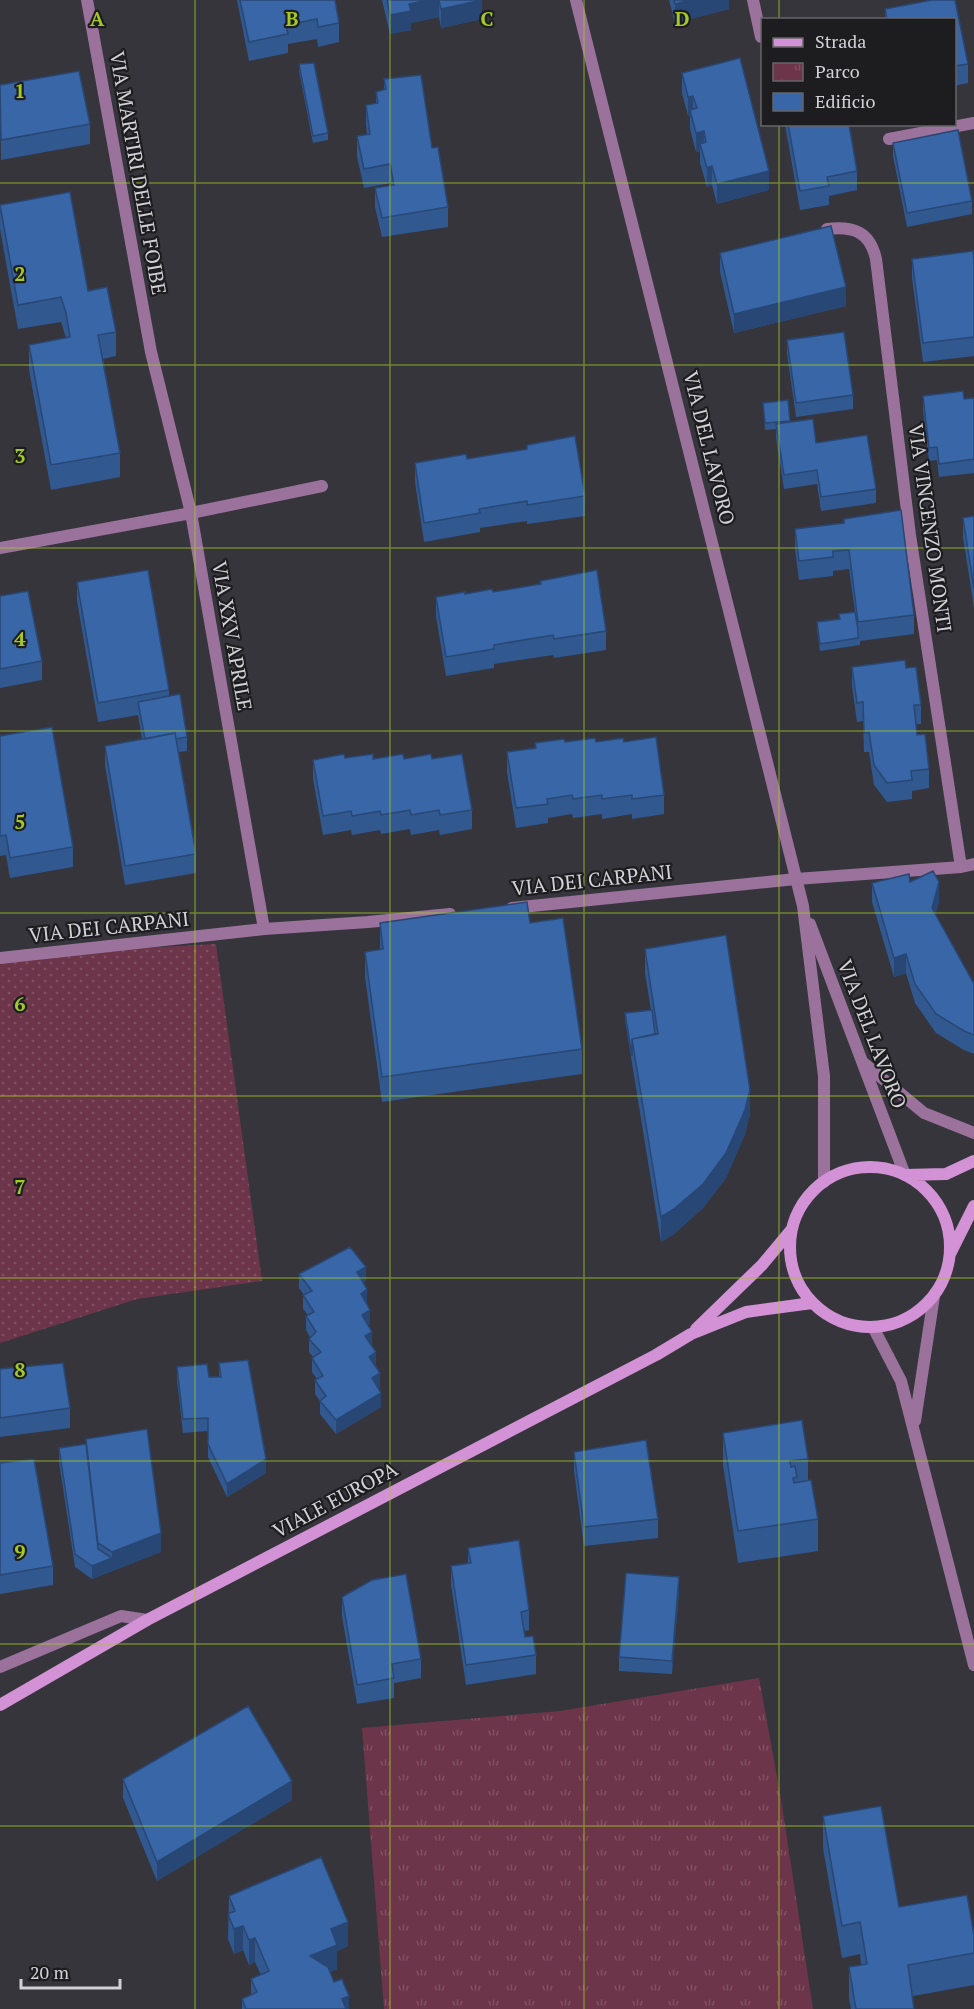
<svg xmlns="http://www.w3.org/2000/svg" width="974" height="2009" font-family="'PT Serif',serif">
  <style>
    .grass { fill: url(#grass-dots) }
    .park { fill: url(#park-tufts) }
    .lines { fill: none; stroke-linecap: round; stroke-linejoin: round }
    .service { stroke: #9a729c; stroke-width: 12 }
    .minor { stroke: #9a729c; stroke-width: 12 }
    .tertiary { stroke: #9a729c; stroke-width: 12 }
    .secondary { stroke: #d392d6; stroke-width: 12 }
    .wall { fill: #31588f }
    .shaded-wall { fill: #284774 }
    .building { fill: #3966a6; stroke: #284774; stroke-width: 1.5 }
    .grid { fill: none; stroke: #a3c927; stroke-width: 1.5; stroke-opacity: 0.55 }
    .labels { text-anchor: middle; stroke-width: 4.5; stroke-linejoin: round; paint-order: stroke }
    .street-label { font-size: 20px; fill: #d2d1d6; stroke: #1d1d20 }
    .grid-label { font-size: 20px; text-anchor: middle; font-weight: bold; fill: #a3c927; stroke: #1d1d20; stroke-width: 4.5; stroke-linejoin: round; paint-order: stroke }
  </style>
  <defs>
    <pattern id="grass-dots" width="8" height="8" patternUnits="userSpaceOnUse" patternTransform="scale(1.5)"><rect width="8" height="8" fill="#6d3549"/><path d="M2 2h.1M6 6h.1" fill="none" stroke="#815162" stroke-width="1.8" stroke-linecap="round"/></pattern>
    <pattern id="park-tufts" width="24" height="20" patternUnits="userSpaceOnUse" patternTransform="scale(1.5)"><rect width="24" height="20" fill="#6d3549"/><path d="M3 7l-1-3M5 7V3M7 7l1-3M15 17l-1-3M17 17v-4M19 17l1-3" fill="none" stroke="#815162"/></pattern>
  </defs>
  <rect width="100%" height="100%" fill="#36353c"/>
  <path class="grass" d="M216,944L262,1281L137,1299L0,1343V959L68,952Z"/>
  <path class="park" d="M759,1678L780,1793L813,2009H384L362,1728L560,1711Z"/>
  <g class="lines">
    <path class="service" d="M191,513L322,486"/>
    <path class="minor" d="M87,0L151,352L191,513L264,929
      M753,0L761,37
      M889,139L974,123
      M827,229C854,226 870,232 876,259L910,535L961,867
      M0,548L191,513
      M512,908L796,879L961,867L974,864
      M0,958L264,929L368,922L450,914
      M873,1327L901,1381L974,1665
      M915,1421L934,1296
      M0,1667L121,1616L147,1620"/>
    <path class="tertiary" d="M576,0L803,906L824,1076V1182
      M810,924L905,1175
      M865,1064L924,1113L974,1133"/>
    <path class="secondary" d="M790 1247a80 80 0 1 1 160 0a80 80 0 1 1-160 0Z
      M905,1175L946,1174L974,1161
      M950,1254L974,1206
      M696,1329L762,1265L792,1229
      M0,1705L147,1620L656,1355L691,1334L746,1312L812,1303"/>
  </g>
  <path class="wall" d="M237,0H335L339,23V42L318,47L317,39L288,44V53L249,61Z
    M382,0H482V19L441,28L439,17L411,23V30L390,34Z
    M669,0H729V9L675,23Z
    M932,0H955L968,64V83L954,86V20H885V9Z
    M299,64L328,133V140L313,143L299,71Z
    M682,73L769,190L717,204L712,185L707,187L700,163V151L696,152L690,129V116H688L682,93Z
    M384,79L432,148L448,207V227L382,237L375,207V188L391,185L390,183L364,188L357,156V136L367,135L366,124V105L376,103V92L384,90Z
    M0,85L90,124V144L1,160Z
    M785,124H849L857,171V190L829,196V205L800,210Z
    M893,143L972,201V214L907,227L893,156Z
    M0,205L88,291L116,332V356L103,359L120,453V477L51,490L29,370V345L66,338L61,322L18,329L0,229Z
    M720,253L846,306L734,333L720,272Z
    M912,259L974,260V356L923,362L912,278Z
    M787,340L853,395V409L796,417L787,353Z
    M923,396L964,399L974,398V473L939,477L937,460L929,461L923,410Z
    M788,400L790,422L876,489V503L821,511L817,484L784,489L776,438V429L765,430L763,403Z
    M467,459L585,496V516L527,524V521L480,528V532L424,542L415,482V463Z
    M974,516V608L963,537V518Z
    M844,519L914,615V634L860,641V645L820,651L817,629V622L839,619V614L855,612L849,569L833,571V576L799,580L795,549V529L844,523Z
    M77,582L169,690V696L187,737V751L179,752L196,854V873L125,885L105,765V746L142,739L138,715L98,722L77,601Z
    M493,592L606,631V650L554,658L553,655L494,664V668L446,676L436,616V597Z
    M0,596L42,661V680L0,688Z
    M852,667L906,668L921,705V724H916L917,735L929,769V788L912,791V799L887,802L874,785L869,752H864L863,721L857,722L852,686Z
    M0,736L73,847V867L10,878L6,855L0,856Z
    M565,742H624L664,795V814L632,819V814L602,819V814L573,818L572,814L548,818V823L516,828L507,772V752L535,748V743Z
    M345,758L432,759L472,810V829L440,835L439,830L411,835L410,829L381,834L380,830L352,835L351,830L323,835L313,779V760Z
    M910,882L939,902L935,914L974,984V1054L964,1050L936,1033L915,1003L906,973L894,977L872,902V883Z
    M380,923H530L582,1049V1074L382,1102L365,977V952L380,950Z
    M645,949L750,1114L745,1134L726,1178L703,1208L674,1234L661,1242L625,1020V1013L651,1010L645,973Z
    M299,1274L366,1281L363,1282L367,1302L366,1303L370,1324L368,1325L380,1386L378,1388L381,1407L336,1434L320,1414V1401L315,1394V1380L317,1379L312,1372V1358H314L309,1352V1339L310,1337L306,1330V1316L308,1315L303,1309V1295H304L299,1288Z
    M219,1363L266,1473L227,1497L208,1457V1431L183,1433L177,1380V1367L209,1377H219Z
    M0,1369L70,1408V1428L0,1437Z
    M723,1433L808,1459V1481L818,1519V1551L738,1563L723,1465Z
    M86,1439L161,1552L92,1579L75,1567L59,1462V1448L86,1444Z
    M574,1452L658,1519V1538L584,1546L574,1471Z
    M0,1463L53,1566V1585L0,1594Z
    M468,1548L529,1610V1630L524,1631L525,1637L536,1655V1674L466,1685L451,1585V1566L468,1563Z
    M679,1590L672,1674L619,1671V1657Z
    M342,1597L421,1659V1678L394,1683V1698L357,1704L342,1616Z
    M123,1779L292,1800L157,1881L123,1798Z
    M823,1816L899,1907L974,1935V1985L913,1996L914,2009H851L849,1999V1967L861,1965L860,1954L842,1958L823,1848Z
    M229,1896L348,1946L337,1951V1969L330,1972L334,1982L349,2009H242V1999L251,1995V1979L261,1975L255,1962L249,1965L243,1950L234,1954L228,1939Z"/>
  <path class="shaded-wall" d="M428,0H439V17L411,23V30L390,34V15L409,4Z
    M482,0V19L441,28V9Z
    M690,0H729V9L675,23V4Z
    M693,96V115L690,110V116H688V97Z
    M704,131V150L700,144V151L696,152V133Z
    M712,166V185L707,187V168Z
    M769,171V190L717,204V184Z
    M846,287V306L734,333V314Z
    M939,882V902L932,927V908Z
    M906,954V973L894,977V958Z
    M750,1090V1114L745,1134L726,1178L703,1208L674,1234L661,1242V1217Z
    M366,1267V1281L357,1286V1272Z
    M367,1289V1302L361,1308V1294Z
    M370,1310V1324L362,1328V1315Z
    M372,1332V1345L365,1336Z
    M376,1352V1366L369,1370V1357Z
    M380,1373V1386L372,1392V1378Z
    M381,1393V1407L336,1434V1420Z
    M266,1459V1473L227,1497V1484Z
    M161,1533V1552L92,1579V1566L112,1558V1552Z
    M679,1577V1590L672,1674V1661Z
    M292,1781V1800L157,1881V1862Z
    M348,1922V1946L337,1951V1969L310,1981V1956L331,1929Z
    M243,1926V1950L234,1954V1929Z
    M255,1938V1962L249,1965V1940Z
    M349,1996V2009H342V1999Z"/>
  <path class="building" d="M240,0H335L339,23L318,27L317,19L286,25L288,34L249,42Z
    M387,0H428L409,4L411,11L390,15Z
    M439,0H482L441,9Z
    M674,0H690L675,4Z
    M932,0H955L968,64L954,66V20H887L885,9Z
    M740,58L769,171L717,184L712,166L707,168L700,144L706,142L704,131L696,133L690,110L697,108L693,96L688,97L682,73Z
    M314,63L328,133L313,136L299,64Z
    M79,71L90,124L1,140L0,85Z
    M421,75L432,148L438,147L448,207L382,218L375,188L394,185L390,164L364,169L357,136L370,134L366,105L378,103L376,92L386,89L384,79Z
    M788,124H849L857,171L827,177L829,186L800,191Z
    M958,130L972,201L907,213L893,143Z
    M70,192L88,291L107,287L116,332L98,335L120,453L51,465L29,345L70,337L66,313L61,297L18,305L0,205Z
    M831,226L846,287L734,314L720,253Z
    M973,251L974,260V337L923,343L912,259Z
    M844,332L853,395L796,403L787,340Z
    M963,391L964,399L974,398V459L939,464L937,447L929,448L923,396Z
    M788,400L790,421L765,423L763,403Z
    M813,419L816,443L867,435L876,489L821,497L817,470L784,475L776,424Z
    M575,436L585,496L527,505V501L479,509L480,513L424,523L415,463L466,454L467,459L527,449V445Z
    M901,510L914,615L858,622L849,550L833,551V557L799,561L795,529L844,523V519Z
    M974,516V588L963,518Z
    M148,570L169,690L98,703L77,582Z
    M597,570L606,631L554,639L553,635L494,645V649L446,657L436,597L465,592V594L492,589L493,592L541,584L540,581Z
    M28,591L42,661L0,669V596Z
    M855,612L858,630V638L820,644L817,622L840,619L839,614Z
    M905,660L906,668L916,667L921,705H914L917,735L925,734L929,769L911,771L912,780L887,783L874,765L869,732L864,733L863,702L857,703L852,667Z
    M180,694L187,737L176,739L175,733L145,739L138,702Z
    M52,727L73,847L10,858L6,835L0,836V736Z
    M175,733L196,854L125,866L105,746Z
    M656,737L664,795L632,799V795L602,799V795L573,799L572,795L547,799L548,804L516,808L507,752L536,748L535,743L564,739L565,742L595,738L596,742L623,738L624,742Z
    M344,754L345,758L373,754V759L403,754L404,759L431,754L432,759L462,754L472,810L440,815L439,810L411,815L410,810L381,815L380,811L352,816L351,811L323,816L313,760Z
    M933,871L939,882L932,908L974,984V1035L964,1031L936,1014L915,984L906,954L894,958L872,883L909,874L910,882Z
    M527,902L530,923L563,918L582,1049L382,1077L365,952L383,949L380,923Z
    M726,935L750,1090L745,1110L726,1153L703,1184L674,1209L661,1217L632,1039L658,1034L645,949Z
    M652,1010L655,1034L632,1039V1056L625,1013Z
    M350,1247L366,1267L357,1272L367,1289L361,1294L370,1310L362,1315L372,1332L365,1336L376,1352L369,1357L380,1373L372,1378L381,1393L336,1420L320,1401L326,1396L315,1380L323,1376L312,1358L321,1352L309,1339L316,1332L306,1316L314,1312L303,1295L312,1291L299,1274Z
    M248,1360L266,1459L227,1484L208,1444V1418L183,1419L177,1367L207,1364L209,1377H221L219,1363Z
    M63,1363L70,1408L0,1418V1369Z
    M802,1420L808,1459L790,1461L791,1467L795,1466L797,1477L793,1478L794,1483L811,1480L818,1519L738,1531L723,1433Z
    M147,1429L161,1533L112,1552L98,1543L86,1439Z
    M646,1440L658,1519L584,1527L574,1452Z
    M86,1444L98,1549L112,1558L92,1566L75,1554L59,1448Z
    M34,1459L53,1566L0,1575V1463Z
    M519,1540L529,1610L521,1612L525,1637L533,1636L536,1655L466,1665L451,1566L471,1563L468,1548Z
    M626,1573L679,1577L672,1661L619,1657Z
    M406,1574L421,1659L392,1664L394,1678L357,1685L342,1597L372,1580Z
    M248,1706L292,1781L157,1862L123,1779Z
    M881,1806L899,1907L967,1895L974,1935V1953L908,1965L914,2009H856L849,1967L867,1964L860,1922L842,1926L823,1816Z
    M321,1857L348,1922L331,1929L337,1945L310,1956L328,1967L334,1982L342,1979L349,1996L342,1999L346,2009H246L242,1999L257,1992L251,1979L269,1971L255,1938L249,1940L243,1926L234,1929L228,1914L235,1911L229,1896Z"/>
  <path class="grid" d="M195,0V2009M390,0V2009M584,0V2009M779,0V20M779,124V2009M0,183H974M0,365H974M0,548H974M0,731H974M0,913H974M0,1096H974M0,1278H974M0,1461H974M0,1644H974M0,1826H974"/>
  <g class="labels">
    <g class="street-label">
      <text transform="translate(138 173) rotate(80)" y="7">VIA MARTIRI DELLE FOIBE</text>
      <text transform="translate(709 448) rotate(76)" y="7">VIA DEL LAVORO</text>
      <text transform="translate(930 528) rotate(82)" y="7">VIA VINCENZO MONTI</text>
      <text transform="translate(232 636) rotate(80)" y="7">VIA XXV APRILE</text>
      <text transform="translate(592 880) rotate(-6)" y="7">VIA DEI CARPANI</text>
      <text transform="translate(109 927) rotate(-6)" y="7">VIA DEI CARPANI</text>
      <text transform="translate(872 1034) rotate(69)" y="7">VIA DEL LAVORO</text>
      <text transform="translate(335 1500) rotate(-28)" y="7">VIALE EUROPA</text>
    </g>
  </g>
  <g class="grid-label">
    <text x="97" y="26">A</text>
    <text x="292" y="26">B</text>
    <text x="487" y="26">C</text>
    <text x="682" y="26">D</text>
    <text x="20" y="98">1</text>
    <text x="20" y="281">2</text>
    <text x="20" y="463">3</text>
    <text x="20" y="646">4</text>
    <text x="20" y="829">5</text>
    <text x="20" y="1011">6</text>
    <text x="20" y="1194">7</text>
    <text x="20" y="1377">8</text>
    <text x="20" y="1559">9</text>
  </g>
  <rect x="761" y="18" width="195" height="108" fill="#1d1d20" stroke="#656569" stroke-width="1.5"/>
  <rect x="773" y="38" width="30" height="9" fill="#d392d6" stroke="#656569" stroke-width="1.5"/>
  <text x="815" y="48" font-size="18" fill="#d2d1d6">Strada</text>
  <rect x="773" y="63" width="30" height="18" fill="url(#park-tufts)" stroke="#656569" stroke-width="1.5"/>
  <text x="815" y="78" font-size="18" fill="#d2d1d6">Parco</text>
  <rect x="773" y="93" width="30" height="18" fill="#3966a6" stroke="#656569" stroke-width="1.5"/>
  <text x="815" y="108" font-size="18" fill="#d2d1d6">Edificio</text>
  <path d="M21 1979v9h99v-9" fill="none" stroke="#d2d1d6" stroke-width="3"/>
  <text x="30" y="1979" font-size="18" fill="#d2d1d6" stroke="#1d1d20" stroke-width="4.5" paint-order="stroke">20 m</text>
</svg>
